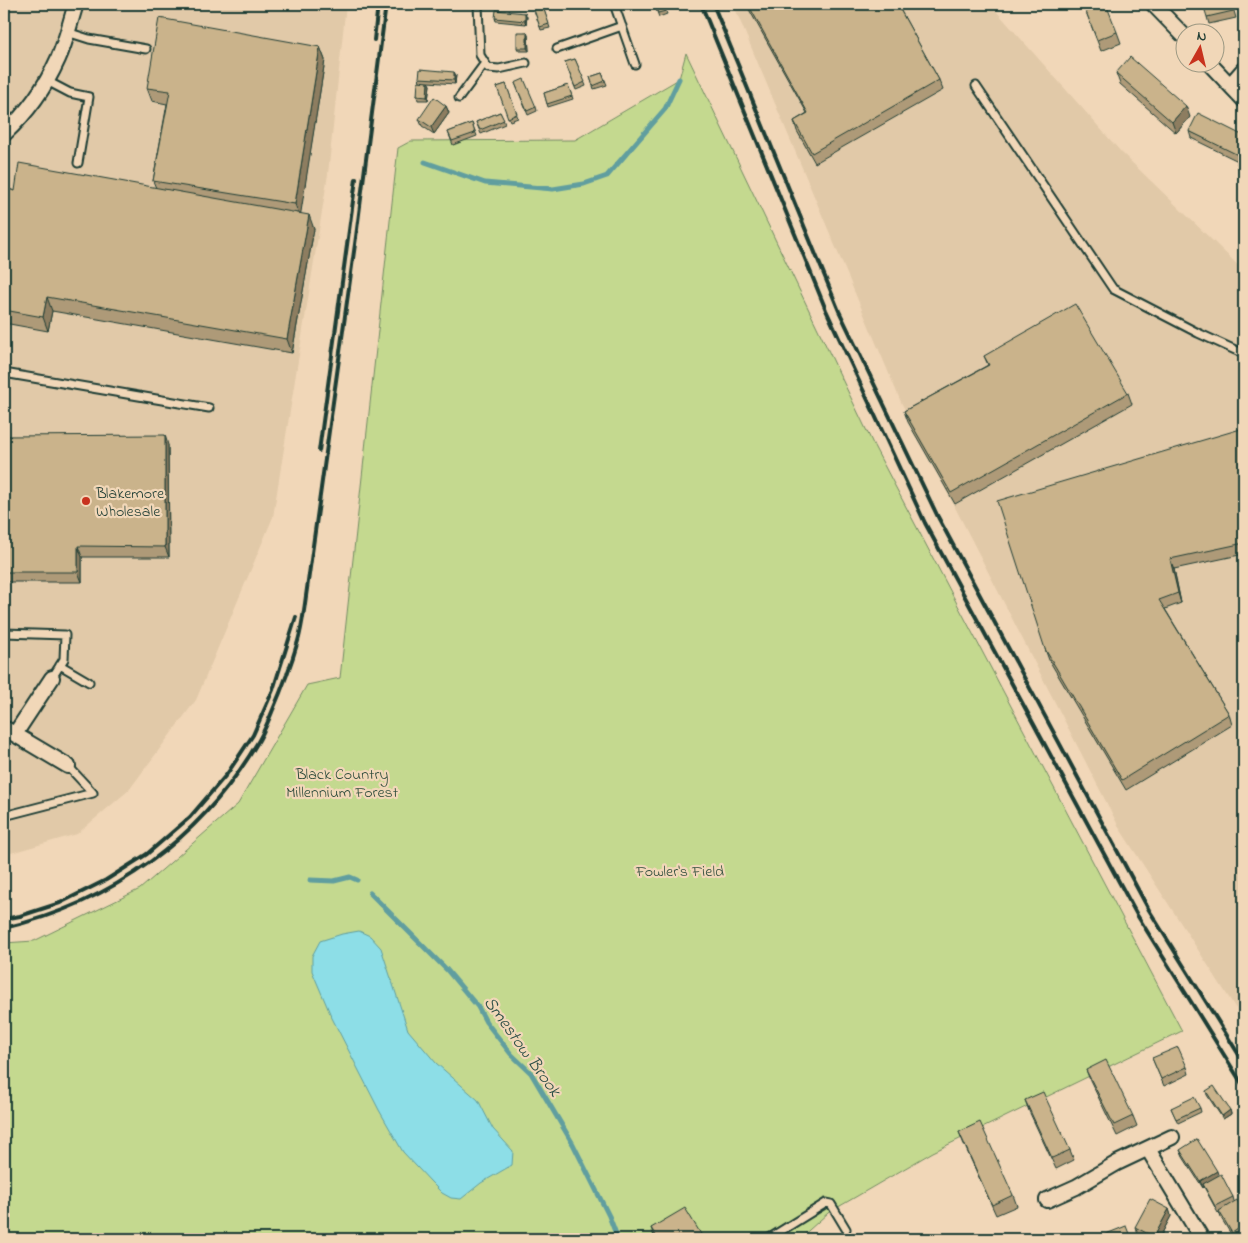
<svg xmlns="http://www.w3.org/2000/svg" width="1248" height="1243" font-family="'Indie Flower',sans-serif">
  <style>
    .built { fill: #e1c9a8 }
    .green { fill: #c4d98f; stroke: #728b62 }
    .water { fill: #8ddee7; stroke: #619e9f }
    .lines { fill: none; stroke-linecap: round; stroke-linejoin: round }
    .stream { stroke: #619e9f; stroke-width: 5 }
    .service-casing { stroke: #1f3d34; stroke-width: 11 }
    .minor-casing { stroke: #1f3d34; stroke-width: 18 }
    .service { stroke: #f1d7b8; stroke-width: 7 }
    .minor { stroke: #f1d7b8; stroke-width: 14 }
    .rail { stroke: #1f3d34; stroke-width: 4 }
    .wall { fill: #ae9a78; stroke: #1f3d34 }
    .shaded-wall { fill: #8d7d61; stroke: #1f3d34 }
    .building { fill: #cab38b; stroke: #1f3d34 }
    .poi-dot { fill: #c8321e; stroke: #f1d7b8; stroke-width: 2 }
    .labels { text-anchor: middle; stroke-width: 4.5; stroke-linejoin: round; paint-order: stroke }
    .poi-label { font-size: 16px; fill: #1f3d34; stroke: #f1d7b8; text-anchor: start }
    .park-label { font-size: 16px; fill: #304d3d; stroke: #f1d7b8 }
    .water-label { font-size: 18px; font-style: italic; fill: #2a4d46; stroke: #f1d7b8 }
  </style>
  <rect width="100%" height="100%" fill="#f1d7b8"/>
  <filter id="ink" filterUnits="userSpaceOnUse"><feTurbulence type="fractalNoise" baseFrequency=".02" numOctaves="2"/><feDisplacementMap in="SourceGraphic" scale="10" xChannelSelector="R" yChannelSelector="G"/><feConvolveMatrix kernelMatrix="1 2 1 2 8 2 1 2 1" color-interpolation-filters="sRGB"/></filter>
  <g filter="url(#ink)">
    <path class="built" d="M4,4H346L328,174L273,517L196,700L129,790L77,834L4,855Z
      M733,4H990L1121,152L1244,271V1021L1120,829L901,402Z"/>
    <path class="green" d="M686,53L874,446L1182,1031L933,1152L828,1213L799,1239H4V943L34,941L140,889L238,804L307,685L340,678L398,148L411,141L575,140L679,79Z"/>
    <path class="water" d="M359,931L370,936L381,948L408,1030L436,1063L478,1100L493,1129L513,1151L512,1165L481,1183L461,1199L451,1198L442,1193L431,1182L403,1152L379,1110L332,1018L312,971V956L320,941L342,934Z"/>
    <g class="lines">
      <path class="stream" d="M425,162L485,183L553,189L584,184L607,176L665,109L679,79
        M310,880L334,881L350,877L357,880
        M370,893L447,970L478,1007L486,1022L511,1054L531,1073L573,1144L609,1216L618,1239"/>
      <g class="service-casing">
        <path id="service" d="M478,4L480,55L488,68L499,69L526,63
          M614,4L635,64
          M67,32L89,39L146,49
          M557,49L622,26
          M47,81L70,93L89,97L78,163
          M976,86L1113,289L1198,333L1244,354
          M459,98L485,63
          M4,373L209,408
          M4,633L65,635L64,659L52,678
          M60,665L89,682
          M4,816L93,793L68,766
          M768,1239L826,1203L831,1204L846,1229"/>
      </g>
      <g class="minor-casing">
        <path id="minor" d="M1153,4L1186,38
          M1208,62L1244,100
          M1230,85L1244,69
          M4,134C27,113 45,88 58,59C66,42 70,22 76,4
          M4,728L68,766
          M15,734L52,678
          M1148,1149L1202,1239
          M1047,1200L1076,1187L1117,1163L1172,1137"/>
      </g>
      <use href="#service" class="service"/>
      <use href="#minor" class="minor"/>
      <path class="rail" d="M701,4L826,310L925,523L1137,915L1244,1087
        M713,4L839,311L938,517L1149,910L1244,1063
        M374,40L378,4
        M319,451L356,179
        M4,919L20,916L60,903L106,880L147,854L190,817L227,774L253,735L273,690L296,617
        M4,928C113,903 203,837 259,740C264,731 268,722 272,712C282,689 291,665 298,641C302,627 304,611 306,596L356,237L386,4"/>
    </g>
    <path class="wall" d="M532,4H542L550,28L541,30Z
      M546,4H555L547,7Z
      M654,4H663L667,14L659,17Z
      M746,4H897L939,80L943,90L815,163L797,131L794,121L807,113Z
      M1083,4L1117,32L1121,43L1101,51Z
      M1232,4L1236,18L1209,24L1207,17Z
      M525,13L527,17L526,24L496,21L495,18Z
      M528,35L529,51H519L517,48Z
      M320,47L325,60L300,214L314,229L292,353L52,311L48,331L4,323V188L15,191L156,188L153,181L167,104L152,101L147,88Z
      M575,59L586,86L576,90L565,62Z
      M602,73L607,85L594,89L590,77Z
      M1116,73L1190,117L1176,133L1120,84Z
      M456,75L455,84L428,82L430,85L428,100H418L417,96L420,81L419,78Z
      M515,83L536,107L537,111L528,115Z
      M506,84L518,118L510,121L497,87Z
      M568,85L573,99L548,107L544,93Z
      M446,106L449,113L434,134L422,126L419,119Z
      M500,112L505,124L481,134L476,122Z
      M472,123L477,136L453,145L448,132Z
      M1189,131L1243,156L1244,155V175L1239,170L1237,163L1238,161L1191,138Z
      M984,356L1128,393L1132,404L955,504L908,422L904,411L988,365Z
      M1244,428V554L1174,569L1181,603L1165,609L1229,714L1232,725L1126,790L1049,660L1045,649Z
      M4,436L168,445L169,557H82V582H4Z
      M1152,1058L1187,1067L1189,1074L1164,1086Z
      M1086,1070L1133,1116L1137,1126L1117,1136L1090,1080Z
      M1206,1091L1230,1110L1231,1114L1223,1119L1207,1095Z
      M1025,1100L1070,1150L1074,1160L1056,1169L1029,1111Z
      M1171,1108H1200L1201,1112L1178,1123Z
      M959,1132L1013,1195L1017,1206L996,1215L963,1142Z
      M1180,1150L1218,1176L1233,1197L1234,1201L1244,1212V1239L1236,1238L1234,1239L1221,1218L1219,1212L1218,1213L1204,1187L1203,1188L1183,1157Z
      M1169,1209L1171,1216L1159,1239H1147L1138,1234L1135,1227Z
      M651,1228L704,1239H655Z"/>
    <path class="shaded-wall" d="M525,13L527,17L526,24L525,21Z
      M527,32L528,35L529,51L527,48Z
      M320,47L325,60L300,218L295,204Z
      M454,72L456,75L455,84L454,80Z
      M428,82L430,85L428,100L427,97Z
      M446,106L449,113L434,134L431,127Z
      M1186,106L1190,117L1176,133L1172,122Z
      M1244,142V154L1240,162L1238,155Z
      M309,215L314,229L292,353L287,339Z
      M47,297L52,311L48,331L43,317Z
      M165,435L168,445L169,557L165,547Z
      M78,546L82,557V582L78,572Z
      M1170,559L1174,569L1181,603L1178,593Z
      M1230,1110L1231,1114L1223,1119L1222,1116Z
      M1217,1171L1219,1178L1203,1184L1204,1187L1203,1188L1200,1181Z
      M1169,1209L1171,1216L1159,1239H1154V1237Z"/>
    <path class="building" d="M532,4H542L549,24L540,27Z
      M654,4H663L666,11L658,13Z
      M748,4H897L939,80L812,153L794,121L808,113Z
      M1083,4H1106L1117,32L1097,40Z
      M1203,4H1231L1233,11L1207,17Z
      M496,10L525,13V21L495,18Z
      M159,18L320,47L295,204L153,181L170,91L147,88Z
      M517,32H527V48H517Z
      M1130,57L1186,106L1172,122L1116,73Z
      M575,59L585,82L575,87L565,62Z
      M420,69L454,72V80L419,78Z
      M602,73L605,81L593,86L590,77Z
      M524,79L536,107L527,111L515,83Z
      M418,81L428,82L427,97L417,96Z
      M506,84L517,114L508,118L497,87Z
      M568,85L572,96L547,104L544,93Z
      M434,97L446,106L431,127L419,119Z
      M500,112L504,120L480,130L476,122Z
      M1198,113L1244,136V142L1238,155L1189,131Z
      M472,123L475,133L452,141L448,132Z
      M1244,155V170L1237,163Z
      M19,163L309,215L287,339L47,297L43,317L4,310V188L15,191Z
      M1075,304L1128,393L951,493L904,411L989,365L984,356Z
      M1244,428V543L1170,559L1178,593L1159,600L1229,714L1122,780L1045,649L997,501Z
      M165,435V547L78,546V572H4V436Z
      M1178,1047L1187,1067L1161,1079L1152,1058Z
      M1106,1060L1133,1116L1114,1125L1086,1070Z
      M1214,1086L1230,1110L1222,1116L1206,1091Z
      M1043,1092L1070,1150L1052,1158L1025,1100Z
      M1194,1097L1200,1108L1176,1119L1171,1108Z
      M980,1122L1013,1195L992,1205L959,1132Z
      M1197,1139L1217,1171L1200,1181L1180,1150Z
      M1221,1174L1233,1197L1215,1206L1203,1184Z
      M1150,1199L1169,1209L1154,1237L1135,1227Z
      M1237,1200L1244,1212V1225L1232,1233L1219,1211Z
      M685,1208L704,1239H658L651,1228Z
      M1126,1226L1131,1239H1102L1101,1236Z
      M1244,1233V1239H1237L1236,1238Z"/>
  </g>
  <circle class="poi-dot" cx="86" cy="501" r="5"/>
  <g class="labels">
    <g class="poi-label">
      <text x="96" y="498">Blakemore<tspan x="96" dy="18">Wholesale</tspan></text>
    </g>
    <g class="park-label">
      <text x="342" y="779">Black Country<tspan x="342" dy="18">Millennium Forest</tspan></text>
      <text x="680" y="876">Fowler's Field</text>
    </g>
    <g class="water-label">
      <text transform="translate(523 1046) rotate(54)" y="6">Smestow Brook</text>
    </g>
  </g>
  <rect width="1248" height="1243" fill="none" stroke="#f1d7b8" stroke-width="20"/>
  <rect x="10" y="10" width="1228" height="1223" fill="none" stroke="#1f3d34" stroke-width="2" filter="url(#ink)"/>
  <g transform="translate(1200 48) rotate(8)"><circle r="24" fill="#f1d7b8" stroke="#9d9983"/>
  <path d="M0-4L9 19L0 12L-9 19Z" fill="#c8321e"/>
  <text y="-8" font-size="14" font-weight="bold" text-anchor="middle" fill="#1f3d34">N</text>
  </g>
</svg>
